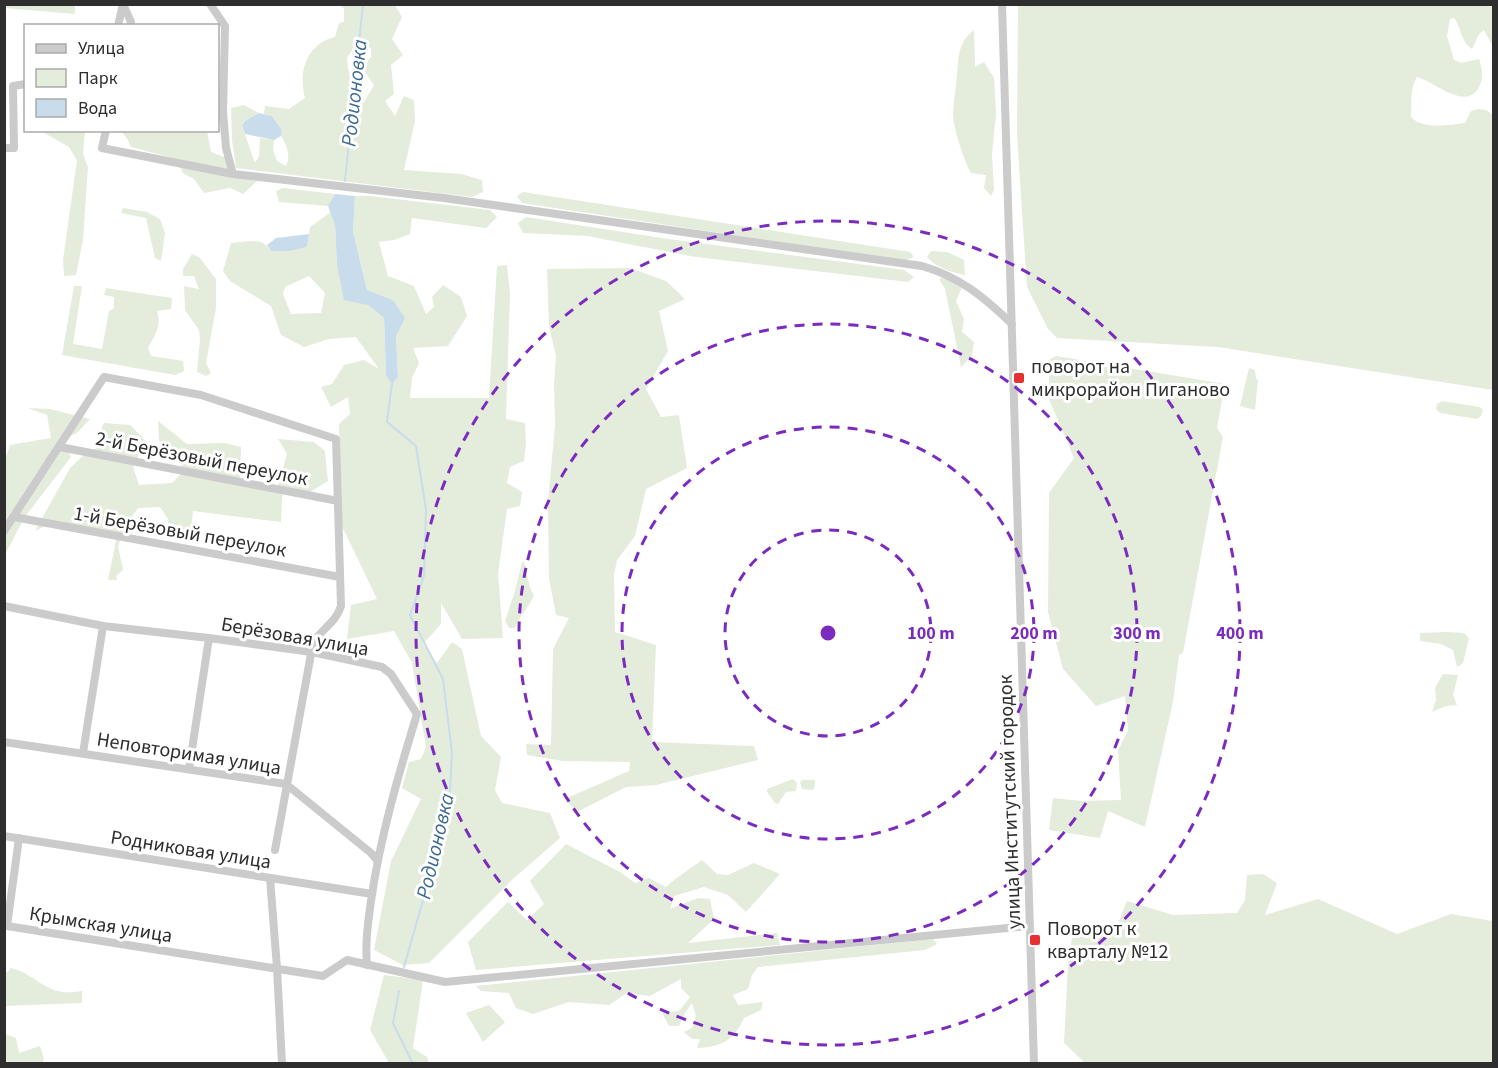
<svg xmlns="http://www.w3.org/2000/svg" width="1498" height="1068" font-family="'Source Sans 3',sans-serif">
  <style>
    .green { fill: #e4ecdc; fill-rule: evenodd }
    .water { fill: #c8dcec }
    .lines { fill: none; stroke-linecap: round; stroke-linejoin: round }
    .stream { stroke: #c8dcec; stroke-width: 2 }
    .minor { stroke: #cbcbcb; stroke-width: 8 }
    .ring { fill: none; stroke: #7b2cbf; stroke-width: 3; stroke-dasharray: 10 8 }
    .poi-dot { fill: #e53132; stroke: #fff; stroke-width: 2 }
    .labels { text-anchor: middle; stroke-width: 6; stroke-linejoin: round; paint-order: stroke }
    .poi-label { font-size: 20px; fill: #2e2e2e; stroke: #fff; text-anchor: start }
    .street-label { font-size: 20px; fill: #2e2e2e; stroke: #fff }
    .water-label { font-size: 21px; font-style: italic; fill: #3c6a91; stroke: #fff }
    .centre { fill: #7b2cbf; stroke: #fff; stroke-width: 3 }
    .ring-label { font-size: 18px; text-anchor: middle; font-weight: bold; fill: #7b2cbf; stroke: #fff; stroke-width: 6; stroke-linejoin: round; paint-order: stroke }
  </style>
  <rect width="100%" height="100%" fill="#fff"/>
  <path class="green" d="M4,5H75V14L5,8Z
    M340,5H395L402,17L392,39L403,55L391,65L394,94L385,101L395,116L404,96L414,100L415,121L404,170L461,174L482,180L483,192L472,197L236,168L232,140L231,108L244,105L259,113L245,121L242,126L255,163L259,156L260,138L274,140L273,150L277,161L286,166C291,156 287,145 281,136L282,130L272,116L264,114L265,106L289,109L305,98C298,72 306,44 335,37L339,23L344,22V9ZM371,48V57L362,68L374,85L363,104L348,69L347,58L353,49Z
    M1018,5H1493V47L1484,30L1479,34L1472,49C1460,41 1462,28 1454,18L1450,19L1447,36L1454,60L1461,63L1479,59C1482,68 1484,78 1479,87C1466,112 1434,81 1417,77C1410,88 1411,104 1411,117C1423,130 1449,125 1465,123L1471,111C1480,108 1487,109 1493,115V390L1218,347L1057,338L1048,329L1027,287L1017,135Z
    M974,30L975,67L984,62L994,78L996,114L992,154L994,190L991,196L984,188L986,175L971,173C964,161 953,127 953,114C953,105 955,95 956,86C959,65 955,44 974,30Z
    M41,131H85L83,154L88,167L83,240L76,275L64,276L63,260L77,160L69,147Z
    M121,131H208H207L211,152L227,158L231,177L257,181L243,194L230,188L204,193L194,179L183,173L177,159L131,147L128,140Z
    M283,188L335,194L328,206L279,202L276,191Z
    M523,192L910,252L914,257L904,261L522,203L517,196Z
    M355,196H370L490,210L497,217L486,228L412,218L410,234L394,240L379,242L388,276L414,286L426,314L434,307L432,297L443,285L461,297L467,316L448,346L413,348L419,363L412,378L410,398H489L497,266L507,265L510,293L506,419L525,423L526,443L524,461L510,467L507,483L522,492L520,506L507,509L498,574L503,638L462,639L441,603V624L423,644L437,663L452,642L462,649L481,736L501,757L495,790L502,803L550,813L560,838L514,878L429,963L403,965L374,950L391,861L421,799L402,788L409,762L421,759L426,747L412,663L394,631L347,639L351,605L377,599L341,524L339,424L350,414L348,397L331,407L321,387L332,384L344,365L364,360L379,369L356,337L329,339L304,347L281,335L271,306L230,281L223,271L231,243C247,242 262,236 271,251L307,247L310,227L331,212L335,225L337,265L368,305L384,318L386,375L398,377L396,336L404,318L393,300L367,290L353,231ZM309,276L325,293L321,313L291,314L283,294L285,287Z
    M123,208L147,212L160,219L165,233L161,261L155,258L146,218L121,213Z
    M526,217L668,239L904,270L914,277L908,282L696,257L587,236L523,233L518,223Z
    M931,251L947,252L964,260L965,275C953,273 935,267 927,257Z
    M192,254L199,257L216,279V308L206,363L211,373L206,376L197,372L200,340L199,330L185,310L184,286L199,289L194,276H183V269Z
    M630,268L666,281L685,299L659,311L668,351L646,389L661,417L679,415L687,468L646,489L635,536L617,560L614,575L615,632L656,645L652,742L754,746L758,760L656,785L626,787L577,812L565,799L629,771L630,762L563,761L527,755L526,744L551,745L553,649L569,618L556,615L549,578L548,503L555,424L554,384L556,356L549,326L547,269Z
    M944,277L962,287L956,301L964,319L962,332L974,342L972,356L961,367L945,289L939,279Z
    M74,286H82L73,344L102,349L109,311L114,308V297L104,295L106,288L172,298L171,309L157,311C162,326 155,335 148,348L151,356L183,361L184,371L175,375L62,355Z
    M1056,356L1225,384L1217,428L1223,437L1183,653L1179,655L1173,702L1145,827L1108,811L1100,838L1049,830L1053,798L1081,801L1121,800L1118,750L1128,731L1125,696L1096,706L1063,669L1048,612L1049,493L1074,458L1049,399V360Z
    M1249,368L1255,370L1256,379L1258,380L1255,410L1240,406Z
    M1442,401L1480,407L1483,410L1481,416L1477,419L1440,413L1436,409L1437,404Z
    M28,408L50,409L90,419L77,433L62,439L71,457L24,518L5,555L4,462L10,445L51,438L47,415Z
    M158,421L187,444L225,443L241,447L240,479L278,486L287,454L278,439L314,442L325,451L328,481L310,492L284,491L282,498L281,522L193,511L190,540L169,534L168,519L160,507L138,508L127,523L118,546L123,570L116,576L117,580H108L117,536L48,525L35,531L70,468L88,451L102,447L104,440L99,434L104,423L130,425L146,441L133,467L139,485L172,483L182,473L181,452L159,441Z
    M522,562H524C528,573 527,585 534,595C529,608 520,614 515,628H509L505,621L515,591Z
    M1447,632L1464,633L1469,638L1463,663L1457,667L1453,650L1441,644L1420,641V633Z
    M1443,674L1458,675L1453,695L1457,705L1446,706L1432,712L1436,700L1435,688Z
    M793,779L797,783L796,791L786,792L778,804L775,803L767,792V789Z
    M802,780H815V786L813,790L802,789L800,782Z
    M566,844L620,872L635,883L649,878L666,887L674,880L702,860L717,874L728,875L754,863L780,874L746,912L728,895L704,887L674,896L670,909L698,898L710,899L714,919L688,943L777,933L780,945L476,970L468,942L508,902L527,920L544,904L530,881Z
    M1263,874L1277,883L1265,915L1318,899L1397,934L1451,914L1493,921V1063H1083V1061L1064,1043L1068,965L1074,924L1115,931L1127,901L1173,915L1237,913L1245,900L1247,875Z
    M933,939L937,944L925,950L758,967L752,975L748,989L733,995L738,1005L763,1002L761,1010L744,1018C734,1040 722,1047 697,1048L700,1039H692L684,1032L692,1028L696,1016L692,1003L685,1013L679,1026H669L662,1013L679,1011L690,997L681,988V979L650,996L627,993L609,1005L569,1002L533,1014L516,1008L509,993L481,991L476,986Z
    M11,968C41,976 45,998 82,991V1003L5,1006V974Z
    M384,975L423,980L413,1048L427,1057L429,1063H389L370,1030Z
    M489,1005L505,1022L483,1042L466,1013Z
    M5,1034L16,1038L19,1053L40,1046L44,1058L43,1063H5Z"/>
  <path class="water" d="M259,113L272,116L282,130L281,136L274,140L245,134L242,126L245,121Z
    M335,194L355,196L353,231L367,290L393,300L405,318L396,336L398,377L392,384L386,375L384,318L368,305L344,300L337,265L335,225L328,206Z
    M309,234L307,247L289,251H271L267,245L276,238Z"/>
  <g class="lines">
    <path class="stream" d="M345,181L363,4
      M392,383L387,422L416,446L426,510L424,576L410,615L443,679L452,753L449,809L404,967
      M399,991L393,1023L413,1064"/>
    <path class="minor" d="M123,4L131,22L130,26
      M210,4L225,26L223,112L226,148L233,174L444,198L922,266C960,277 984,297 1012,324
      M1002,4L1034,1064
      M118,26L123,4
      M106,130L102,148L233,174
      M4,148H14L13,86L26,84
      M60,447L338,501
      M14,517L340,577
      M4,531L104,377L201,395L336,439L341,606C336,623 321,629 313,643L275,850
      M4,606L103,626L209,638L312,652L382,667L391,674L417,714C398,776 380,838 371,901C368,923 365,943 367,965
      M4,742L286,784L371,853L378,861
      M83,753L103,626
      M189,769L209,638
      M4,836L372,894
      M19,838L7,926L323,976L347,960L445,982L1029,926
      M270,878L277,968L282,1064"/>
  </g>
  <g class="ring">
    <circle cx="828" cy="633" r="103"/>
    <circle cx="828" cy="633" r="206"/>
    <circle cx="828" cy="633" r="309"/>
    <circle cx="828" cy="633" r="412"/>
  </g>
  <g class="poi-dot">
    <rect x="1013" y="372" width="12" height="12" rx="3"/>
    <rect x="1029" y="934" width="12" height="12" rx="3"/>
  </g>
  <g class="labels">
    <g class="poi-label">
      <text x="1031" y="373">поворот на<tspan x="1031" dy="23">микрорайон Пиганово</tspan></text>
      <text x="1047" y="935">Поворот к<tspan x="1047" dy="23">кварталу №12</tspan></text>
    </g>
    <g class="street-label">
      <text transform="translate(202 458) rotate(11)" y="7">2-й Берёзовый переулок</text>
      <text transform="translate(180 531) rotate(10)" y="7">1-й Берёзовый переулок</text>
      <text transform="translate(295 636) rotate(10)" y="7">Берёзовая улица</text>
      <text transform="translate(189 753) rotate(9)" y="7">Неповторимая улица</text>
      <text transform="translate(1009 802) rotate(-92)" y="7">улица Институтский городок</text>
      <text transform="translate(191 849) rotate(9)" y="7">Родниковая улица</text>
      <text transform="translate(101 924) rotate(9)" y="7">Крымская улица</text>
    </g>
    <g class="water-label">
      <text transform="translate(354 93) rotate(-84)" y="7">Родионовка</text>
      <text transform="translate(435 846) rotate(-77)" y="7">Родионовка</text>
    </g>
  </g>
  <circle cx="828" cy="633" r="9" class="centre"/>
  <g class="ring-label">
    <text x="931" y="639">100 m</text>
    <text x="1034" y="639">200 m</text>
    <text x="1137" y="639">300 m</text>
    <text x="1240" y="639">400 m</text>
  </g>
  <rect width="1498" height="1068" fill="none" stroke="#2e2e2e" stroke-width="12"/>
  <rect x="24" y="24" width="195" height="108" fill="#ffffff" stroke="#ababab" stroke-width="1.5"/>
  <rect x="36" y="44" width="30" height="9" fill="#cbcbcb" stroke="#ababab" stroke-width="1.5"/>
  <text x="78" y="54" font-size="18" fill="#2e2e2e">Улица</text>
  <rect x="36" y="69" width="30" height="18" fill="#e4ecdc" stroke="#ababab" stroke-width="1.5"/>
  <text x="78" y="84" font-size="18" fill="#2e2e2e">Парк</text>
  <rect x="36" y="99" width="30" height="18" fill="#c8dcec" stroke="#ababab" stroke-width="1.5"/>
  <text x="78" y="114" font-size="18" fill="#2e2e2e">Вода</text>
</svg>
